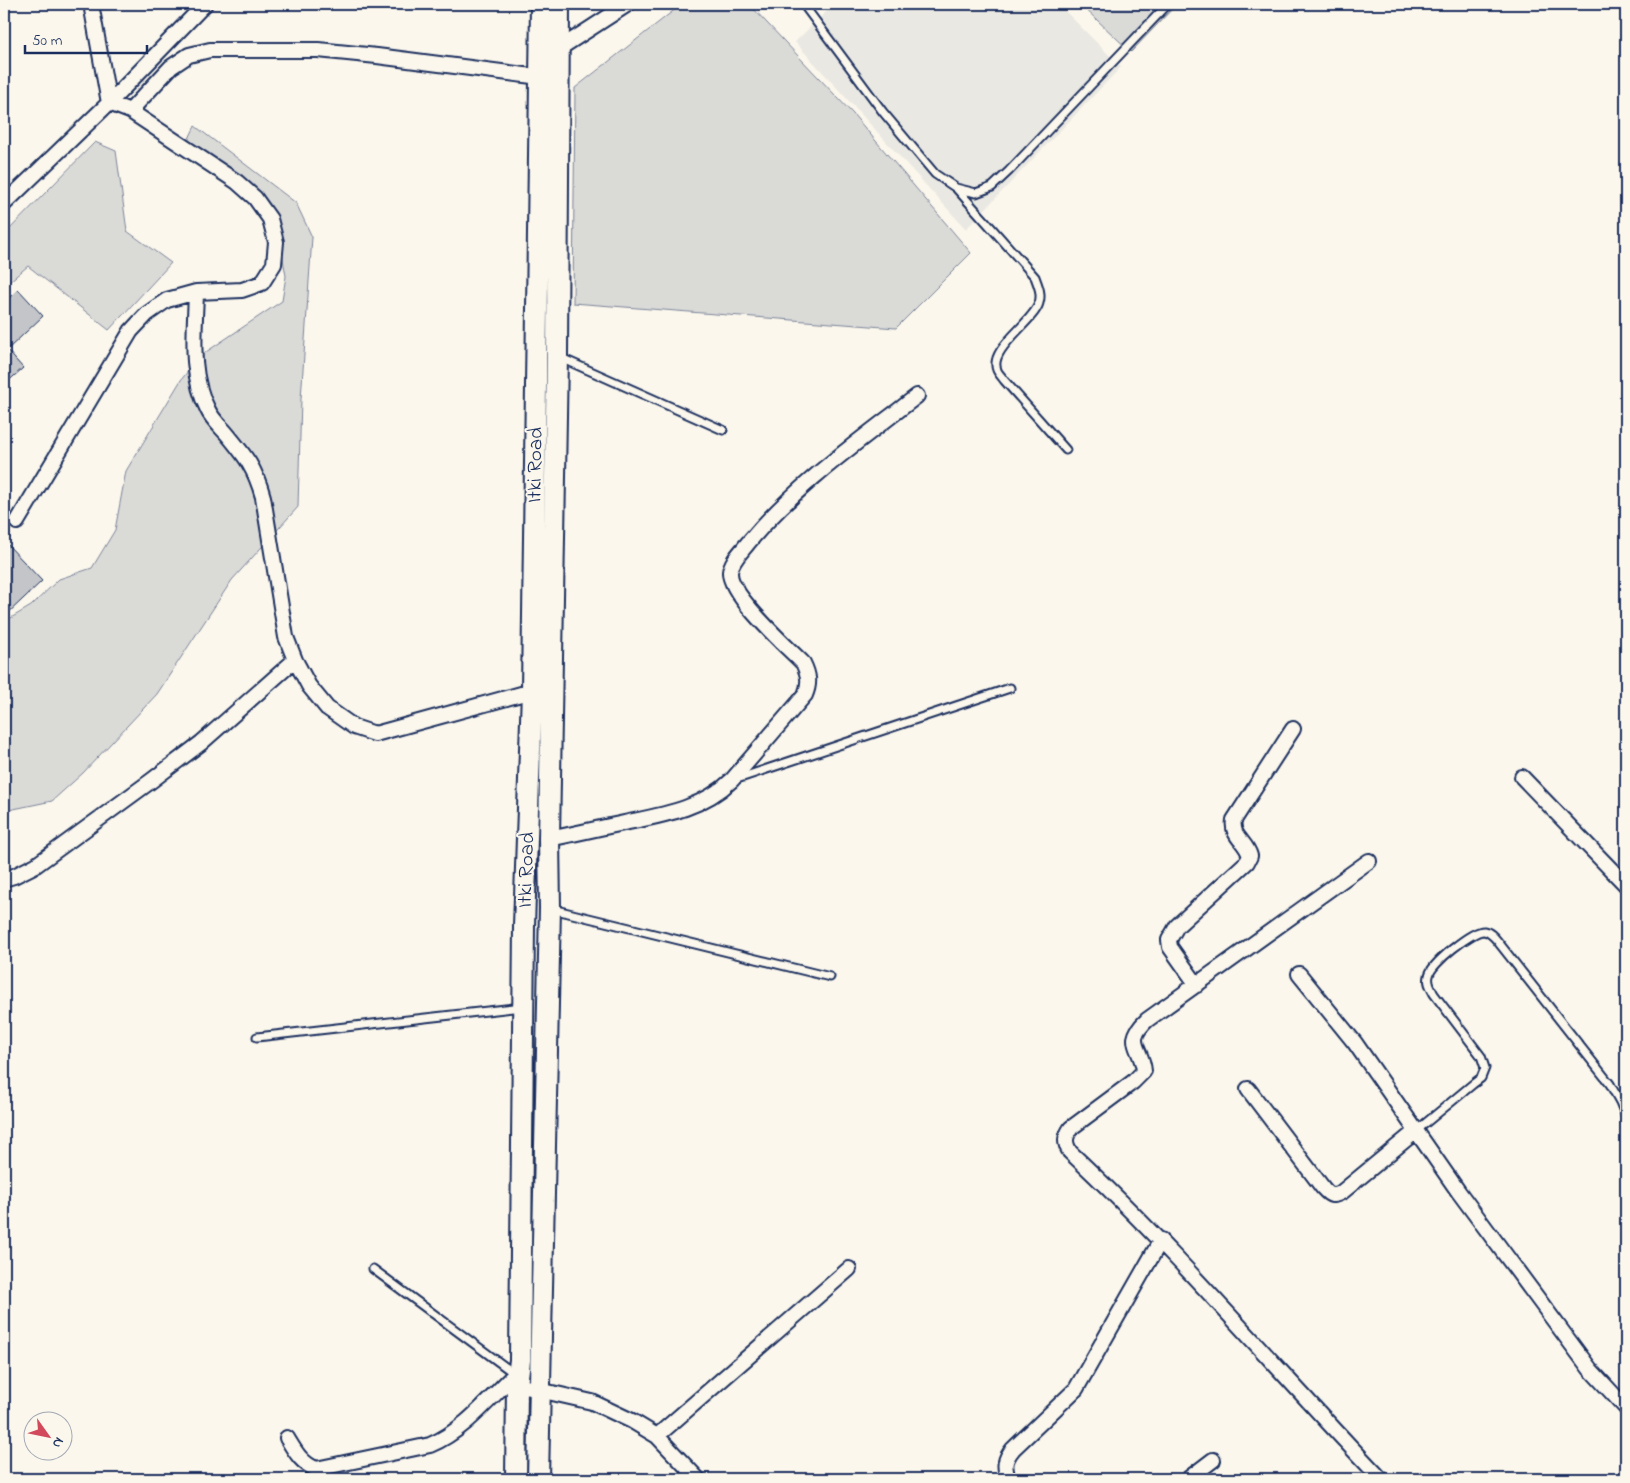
<svg xmlns="http://www.w3.org/2000/svg" width="1630" height="1483" font-family="'Indie Flower',sans-serif">
  <style>
    .built { fill: #eae8e2 }
    .green { fill: #dadad7; stroke: #7a849a }
    .building { fill: #c3c5c9; stroke: #1b2f5e }
    .lines { fill: none; stroke-linecap: round; stroke-linejoin: round }
    .lane-casing { stroke: #1b2f5e; stroke-width: 11 }
    .street-casing { stroke: #1b2f5e; stroke-width: 18 }
    .secondary-casing { stroke: #1b2f5e; stroke-width: 24 }
    .lane { stroke: #fbf7ec; stroke-width: 7 }
    .street { stroke: #fbf7ec; stroke-width: 14 }
    .secondary { stroke: #fbf7ec; stroke-width: 20 }
    .labels { text-anchor: middle; stroke-width: 4; stroke-linejoin: round; paint-order: stroke }
    .street-label { font-size: 21px; fill: #1b2f5e; stroke: #fbf7ec }
  </style>
  <rect width="100%" height="100%" fill="#fbf7ec"/>
  <filter id="ink" filterUnits="userSpaceOnUse"><feTurbulence type="fractalNoise" baseFrequency=".02" numOctaves="2"/><feDisplacementMap in="SourceGraphic" scale="10" xChannelSelector="R" yChannelSelector="G"/><feConvolveMatrix kernelMatrix="1 2 1 2 8 2 1 2 1" color-interpolation-filters="sRGB"/></filter>
  <g filter="url(#ink)">
    <path class="built" d="M834,4H1058L1121,67L966,229L795,42Z"/>
    <path class="green" d="M682,4H749L853,114L971,253L896,328L573,303L575,88Z
      M1080,4H1177L1131,52Z
      M195,126L296,203L312,237L301,399L298,507L232,580L157,694L83,773L52,801L4,811V622L31,606L59,579L92,568L115,530L126,471L181,380L200,356L282,301L286,276L277,224L186,145Z
      M95,142L116,151L127,231L171,263L109,330L28,266L4,286V235Z"/>
    <path class="building" d="M18,289L43,316L7,350L23,368L4,385V303Z
      M7,544L42,581L4,617V547Z"/>
    <g class="lines">
      <g class="lane-casing">
        <path id="lane" d="M803,4L883,112L935,174L956,188L976,193L992,187L1009,171L1168,4
          M956,188L1035,277C1038,285 1042,294 1039,303C1034,322 988,349 997,370C998,373 1002,377 1004,380L1066,450
          M559,357L723,430
          M737,779L1010,688
          M552,909L830,977
          M257,1037L522,1007
          M1416,1131L1473,1084L1481,1078L1485,1068L1481,1056L1434,994C1431,988 1427,983 1429,976C1430,964 1473,930 1484,931C1491,932 1495,938 1499,943L1610,1084L1620,1102L1626,1117
          M373,1269L515,1374"/>
      </g>
      <g class="street-casing">
        <path id="street" d="M554,52L628,4
          M130,111L171,67L189,55L210,50H318L377,56L540,77
          M4,204L109,103L205,4
          M196,292C195,332 189,374 208,410C212,419 221,427 227,434C246,457 255,468 263,497L286,637L295,660L309,686L327,708L354,727L375,734L532,691
          M17,522L131,331L147,314L167,300L196,292L242,290L262,283L274,264L276,242L270,219L255,198L237,182L130,111L109,103L91,4
          M1522,777L1626,885
          M549,839C574,834 599,828 624,823C663,815 702,809 732,780L805,695C810,683 809,675 803,663C786,646 729,595 730,572C731,561 742,551 748,543C796,485 858,442 917,396
          M1369,861L1147,1020C1123,1043 1142,1047 1144,1071L1133,1082L1071,1128C1065,1137 1064,1142 1070,1152C1180,1255 1277,1370 1381,1479
          M4,879L14,876L36,865L151,781L201,743L295,660
          M1299,974L1355,1043L1458,1191L1590,1369L1626,1408
          M1197,985L1170,947L1169,940L1177,926L1247,862L1250,856C1246,841 1231,837 1234,820L1293,729
          M1248,1089L1323,1188C1330,1196 1333,1197 1342,1192L1416,1131
          M517,1385L592,1402L632,1421L657,1436L698,1479
          M657,1436L849,1269
          M287,1438C295,1451 301,1463 316,1469L430,1445C464,1431 489,1399 515,1374L517,1368
          M1008,1479C1004,1466 1004,1460 1013,1449L1076,1389L1161,1240
          M1188,1479L1213,1460"/>
      </g>
      <g class="secondary-casing">
        <path id="secondary" d="M516,1479L517,1385L520,1360L524,926L532,691L541,4
          M538,1479L550,908L549,839L557,356L559,4"/>
      </g>
      <use href="#lane" class="lane"/>
      <use href="#street" class="street"/>
      <use href="#secondary" class="secondary"/>
    </g>
  </g>
  <g class="labels">
    <g class="street-label">
      <text transform="translate(534 465) rotate(-89)" y="7">Itki Road</text>
      <text transform="translate(525 870) rotate(-88)" y="7">Itki Road</text>
    </g>
  </g>
  <rect width="1630" height="1483" fill="none" stroke="#fbf7ec" stroke-width="20"/>
  <rect x="10" y="10" width="1610" height="1463" fill="none" stroke="#1b2f5e" stroke-width="2" filter="url(#ink)"/>
  <g transform="translate(48 1436) rotate(123)"><circle r="24" fill="#fbf7ec" stroke="#a1a7b3"/>
  <path d="M0-4L9 19L0 12L-9 19Z" fill="#d1495b"/>
  <text y="-8" font-size="14" font-weight="bold" text-anchor="middle" fill="#1b2f5e">N</text>
  </g>
  <path d="M25 45v8h122v-8" fill="none" stroke="#1b2f5e" stroke-width="2.5"/>
  <text x="32" y="45" font-size="15" fill="#1b2f5e" stroke="#fbf7ec" stroke-width="4" paint-order="stroke">50 m</text>
</svg>
